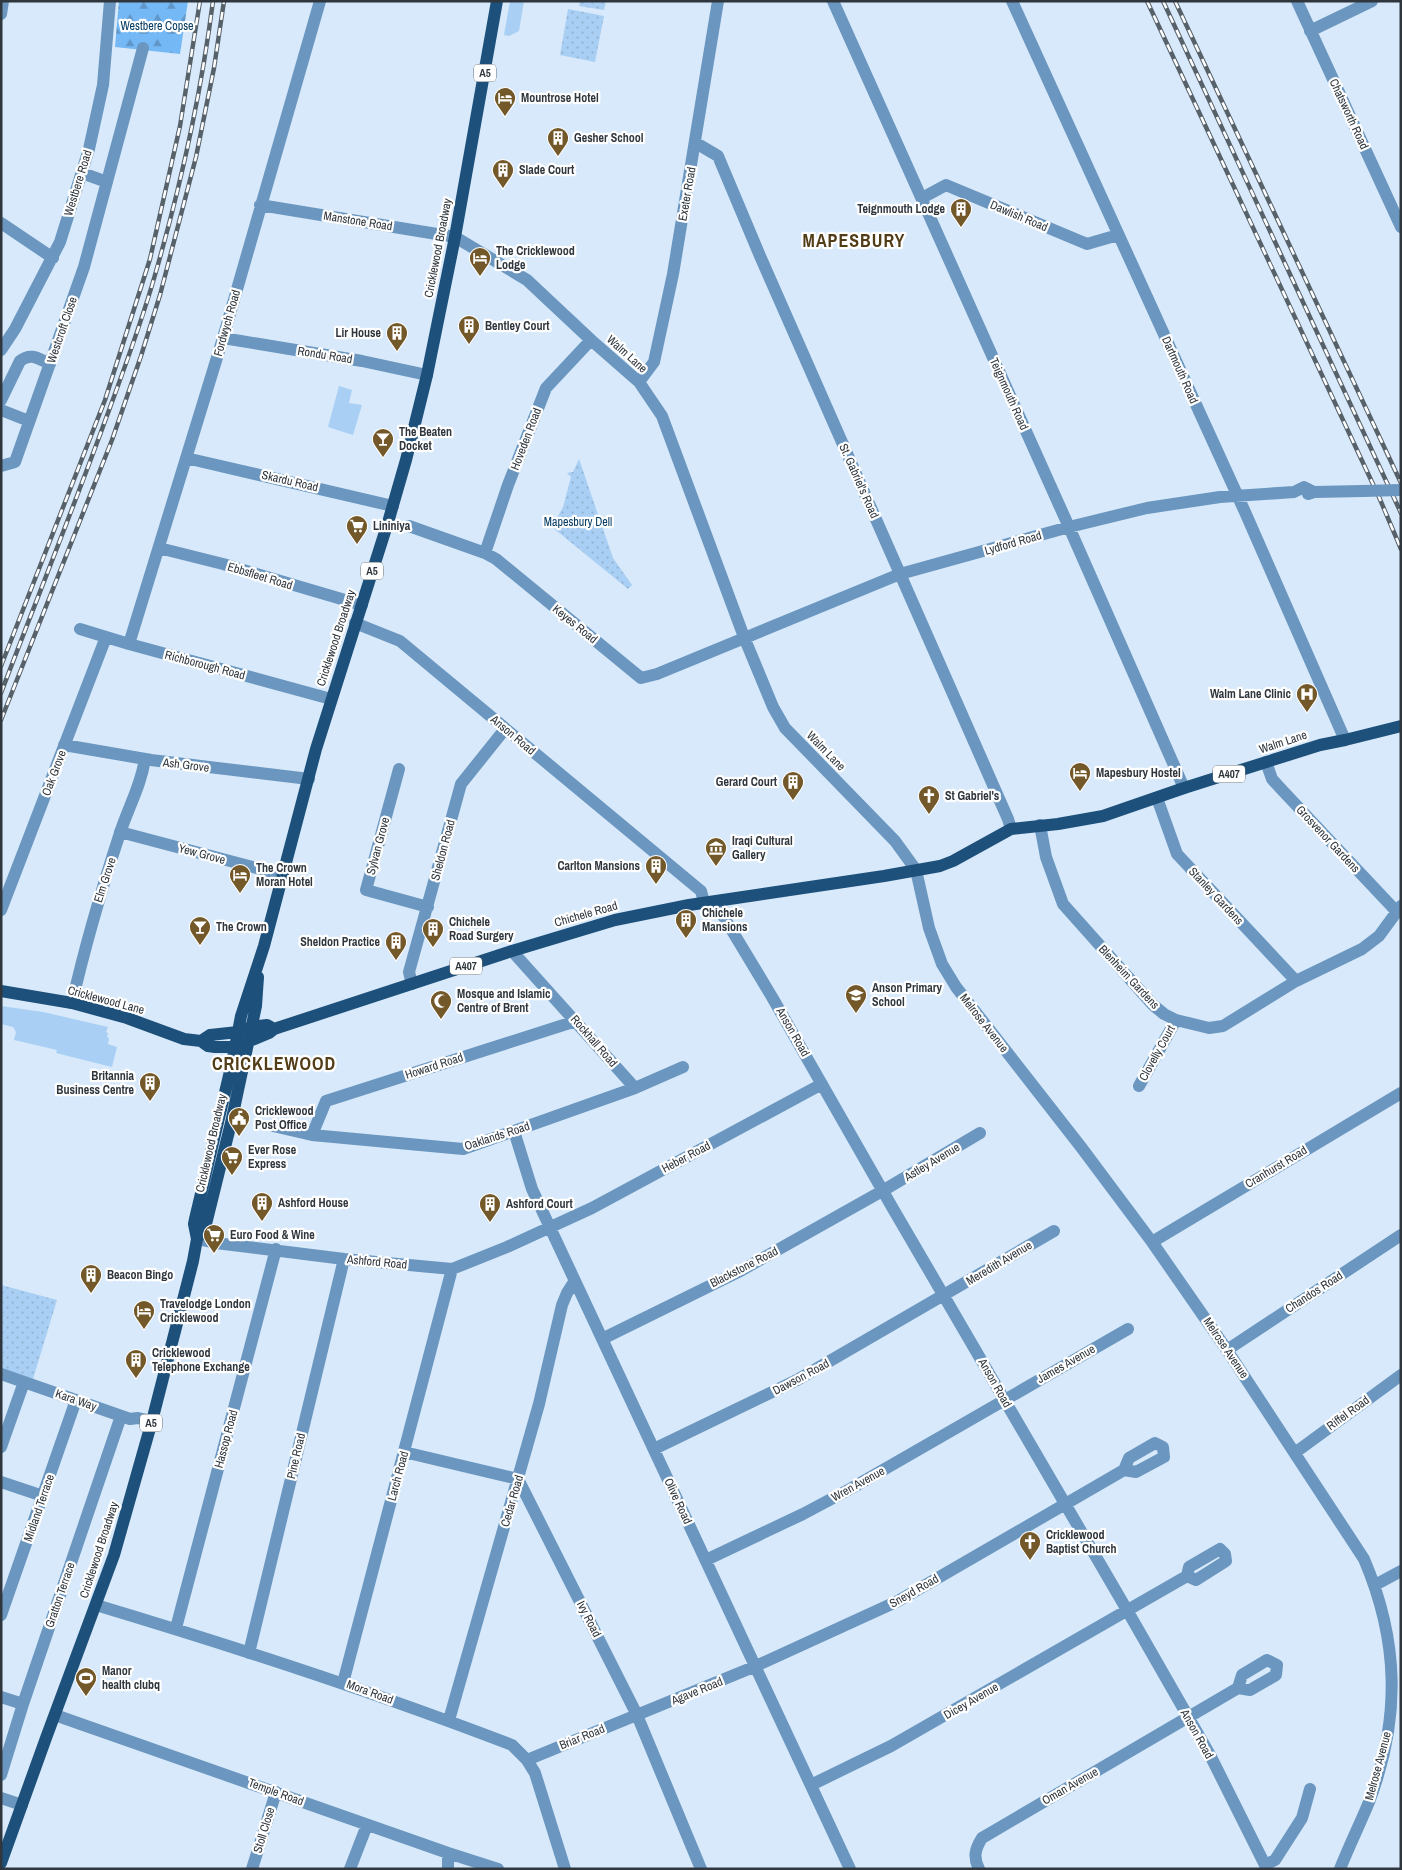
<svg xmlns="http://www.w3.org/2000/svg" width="1402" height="1870" font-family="'Archivo Narrow',sans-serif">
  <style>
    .grass { fill: #a9cff4 }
    .forest { fill: url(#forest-firs) }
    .park { fill: url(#park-dots) }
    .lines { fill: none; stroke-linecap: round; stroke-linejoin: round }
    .minor { stroke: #6a96bf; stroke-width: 12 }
    .major { stroke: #1d507a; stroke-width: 12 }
    .rail-casing { stroke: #57616a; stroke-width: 4.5 }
    .rail { stroke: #fff; stroke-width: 2.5; stroke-dasharray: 8; stroke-linecap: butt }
    .minor-bridge { stroke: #6a96bf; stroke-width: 12 }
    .labels { text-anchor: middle; stroke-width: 4.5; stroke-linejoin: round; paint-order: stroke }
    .shield { fill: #fff; stroke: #6d7277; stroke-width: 1 }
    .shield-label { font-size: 11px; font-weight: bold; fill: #2f363d }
    .park-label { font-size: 12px; fill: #053b62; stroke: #fff }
    .poi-label { font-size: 12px; font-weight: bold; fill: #2f363d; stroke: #fff; text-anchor: start }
    .street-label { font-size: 12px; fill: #2f363d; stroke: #fff }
    .district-label { font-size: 18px; font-weight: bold; letter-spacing: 1px; fill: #523d18; stroke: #fff }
  </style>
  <defs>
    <pattern id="forest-firs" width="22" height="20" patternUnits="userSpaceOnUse" patternTransform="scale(1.25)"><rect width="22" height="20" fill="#74b8f6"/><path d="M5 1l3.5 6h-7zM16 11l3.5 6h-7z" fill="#6096c8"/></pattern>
    <pattern id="park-dots" width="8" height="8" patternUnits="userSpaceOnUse" patternTransform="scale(1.25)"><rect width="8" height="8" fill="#a9cff4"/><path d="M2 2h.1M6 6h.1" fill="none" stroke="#92b2d2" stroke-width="1.8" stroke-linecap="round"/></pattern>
  </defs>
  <rect width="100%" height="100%" fill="#d7e9fa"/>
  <path class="grass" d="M510,1H524L519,31L509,36L504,35Z
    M339,386L352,390L349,403L362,405L353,435L328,427Z
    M1,1006L43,1012L108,1027L106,1032L108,1033L107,1037L109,1038L108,1044L117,1047L112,1067L56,1053L57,1050L14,1040L16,1032L13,1027L1,1024Z"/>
  <path class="forest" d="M119,1H188L180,54L115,47Z"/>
  <path class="park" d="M580,1H606L604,10L579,6Z
    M568,9L604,16L595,62L560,55Z
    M579,459L613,558L632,585L628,589L552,527L563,507L571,477L567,473L573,472Z
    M1,1285L57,1300L33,1379L1,1368Z"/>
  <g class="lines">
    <path class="minor" d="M833,1L1069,527L1184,788
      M1012,1L1245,512L1345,740
      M1297,1L1401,227
      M1,14L3,1
      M1310,31L1372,1
      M696,143L718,156L760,256L1008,819L1011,829
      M82,173L107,182
      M922,198L946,185L1087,244L1118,235
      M260,205L455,237L527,280L591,340L639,382L662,416L744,637L773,707L785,728L895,841L916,870L929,928L942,964L956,987L1081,1147L1152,1242L1227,1350L1364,1559C1399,1641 1401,1718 1369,1802C1360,1824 1349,1846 1340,1869
      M1,223L53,258
      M223,338L362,361L427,375
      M1,350L15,329L60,242L89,149L103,85L110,1
      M639,382L654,362L673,274L718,1
      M1,400L20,361C31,352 39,359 50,364
      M1,410L29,421
      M186,458L393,506
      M1,466L15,462L84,267L143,48
      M1308,494L1314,492L1363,491
      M409,526L485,553L496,559L641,678L657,674L900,574L1069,527L1147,508L1220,497L1294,492L1304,487L1314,492
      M159,548L223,564L362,605
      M485,553L508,485L546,388L591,340
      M355,623L400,641L701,891L704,902
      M80,629L129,644L331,699
      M129,644L223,338L320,1
      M64,745L151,760L309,779
      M1266,762L1272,779L1283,791L1396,911
      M399,769L366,890L428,907
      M1157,798L1177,854L1296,981
      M1040,825L1046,857L1063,904L1153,1005L1164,1014L1176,1020L1209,1028L1223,1026L1296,981L1362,949L1379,936L1401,906
      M120,832L283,875
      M717,901L719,909L772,997L892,1207L1127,1610L1210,1755L1267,1869
      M1,910L106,637
      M512,951L635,1088
      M412,984L409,972L461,784L505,729
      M72,1003C85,946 101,891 119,836C127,810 141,786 145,759
      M1139,1086L1176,1020
      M273,1126L312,1135L463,1149L635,1088L683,1067
      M514,1131L532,1189L850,1869
      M312,1135L326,1101L576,1021
      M197,1239L216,1243L344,1259L452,1269L507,1247L592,1208L822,1084
      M1152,1242L1401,1093
      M602,1339L742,1270L884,1190L980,1133
      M1227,1350L1401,1235
      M1,1374L130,1419L138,1418L152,1421
      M1,1447L24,1382
      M654,1449L797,1380L1054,1231
      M404,1452L518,1479L637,1715L701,1869
      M1296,1452L1401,1375
      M1,1482L43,1496
      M706,1560L803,1514L850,1489L1128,1329
      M1375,1585L1401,1571
      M96,1605C236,1647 375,1692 512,1745L527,1760L535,1773L565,1869
      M1,1615L76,1400
      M176,1628L276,1249
      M249,1653L344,1259
      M343,1683L452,1269
      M1,1697L23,1704
      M55,1715L448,1853L498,1869
      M449,1720L539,1404L562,1305L567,1293L574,1282
      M527,1760L756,1666L898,1601L1124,1470L1129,1458L1155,1443L1163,1447L1164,1457L1136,1472L1124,1470
      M1,1775L23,1704L121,1416
      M811,1785L891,1746L1187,1576L1189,1567L1220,1549L1225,1554L1226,1561L1196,1580L1187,1576
      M1,1798L22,1805
      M448,1853V1869
      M1265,1865L1275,1860L1302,1818L1310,1789
      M252,1869L276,1792
      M350,1869L367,1825
      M979,1869C973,1857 975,1849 982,1838L1238,1688L1250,1690L1276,1675L1277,1665L1267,1660L1242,1675L1238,1688"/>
    <path class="major" d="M1,991L72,1003L127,1018L184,1039L201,1041L208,1046L215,1047H235L269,1033L274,1029L512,951L615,920L689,905L884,876L940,866L953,861L1011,829L1058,824L1103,816L1184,788L1320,745L1345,740L1401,726
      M201,1041L210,1035L238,1032L251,1027L267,1025L274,1029
      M197,1239L205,1228L231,1123L256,1006L258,977
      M1,1863L46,1738L114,1555L152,1421L193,1261L197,1239L194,1224L195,1219L232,1063L241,1016L264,946L316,749L389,519L406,460L427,375L455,237L497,1"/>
    <g class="rail-casing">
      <path id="rail" d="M1147,1L1379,497L1401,549
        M1163,1L1401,513
        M1175,1L1401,483
        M1,666L105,400L150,259L180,126L200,1
        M1,693C34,606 69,519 101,432C120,380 140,328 155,275C181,185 201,94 213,1
        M1,720L112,440L141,356L160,295L196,157L214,68L224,1"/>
    </g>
    <use href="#rail" class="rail"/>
    <path class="minor-bridge" d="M1363,491L1401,490"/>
  </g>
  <defs>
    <g id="hotel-pin" transform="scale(1.125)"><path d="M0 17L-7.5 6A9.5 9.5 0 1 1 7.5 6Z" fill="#73582a" stroke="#fff"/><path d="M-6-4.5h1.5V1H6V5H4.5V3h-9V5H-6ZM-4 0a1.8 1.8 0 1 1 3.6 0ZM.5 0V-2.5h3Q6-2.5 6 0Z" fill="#fff"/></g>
    <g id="building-pin" transform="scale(1.125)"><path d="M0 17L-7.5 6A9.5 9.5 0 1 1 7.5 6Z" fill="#73582a" stroke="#fff"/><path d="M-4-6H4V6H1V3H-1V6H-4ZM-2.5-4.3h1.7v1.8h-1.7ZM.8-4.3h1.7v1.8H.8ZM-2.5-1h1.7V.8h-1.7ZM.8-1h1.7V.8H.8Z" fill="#fff"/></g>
    <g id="bar-pin" transform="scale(1.125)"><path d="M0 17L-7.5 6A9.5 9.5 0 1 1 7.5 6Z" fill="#73582a" stroke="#fff"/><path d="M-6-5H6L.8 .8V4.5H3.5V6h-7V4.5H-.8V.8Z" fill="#fff"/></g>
    <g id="supermarket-pin" transform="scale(1.125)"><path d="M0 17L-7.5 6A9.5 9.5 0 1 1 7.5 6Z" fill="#73582a" stroke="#fff"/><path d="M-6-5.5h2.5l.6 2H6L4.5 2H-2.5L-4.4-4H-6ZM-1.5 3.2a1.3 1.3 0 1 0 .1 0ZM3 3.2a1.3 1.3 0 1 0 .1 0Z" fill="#fff"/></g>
    <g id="hospital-pin" transform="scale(1.125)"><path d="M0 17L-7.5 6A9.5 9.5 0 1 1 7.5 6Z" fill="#73582a" stroke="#fff"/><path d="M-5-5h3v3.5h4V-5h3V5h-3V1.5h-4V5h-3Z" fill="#fff"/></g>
    <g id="church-pin" transform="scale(1.125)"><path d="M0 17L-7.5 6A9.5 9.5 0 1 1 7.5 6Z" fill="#73582a" stroke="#fff"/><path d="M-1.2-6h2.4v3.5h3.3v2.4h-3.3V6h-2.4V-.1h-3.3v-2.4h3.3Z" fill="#fff"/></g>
    <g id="museum-pin" transform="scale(1.125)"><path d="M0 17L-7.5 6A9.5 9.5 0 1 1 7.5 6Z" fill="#73582a" stroke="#fff"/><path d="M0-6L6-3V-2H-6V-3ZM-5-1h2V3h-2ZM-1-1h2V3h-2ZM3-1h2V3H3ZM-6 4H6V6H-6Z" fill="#fff"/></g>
    <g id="school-pin" transform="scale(1.125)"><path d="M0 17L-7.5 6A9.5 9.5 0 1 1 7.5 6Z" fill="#73582a" stroke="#fff"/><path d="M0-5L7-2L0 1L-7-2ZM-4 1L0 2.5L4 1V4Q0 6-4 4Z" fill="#fff"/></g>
    <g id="mosque-pin" transform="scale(1.125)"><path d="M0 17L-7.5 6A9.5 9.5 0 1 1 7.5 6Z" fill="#73582a" stroke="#fff"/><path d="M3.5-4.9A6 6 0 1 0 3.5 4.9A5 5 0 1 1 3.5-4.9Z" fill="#fff"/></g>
    <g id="civic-pin" transform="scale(1.125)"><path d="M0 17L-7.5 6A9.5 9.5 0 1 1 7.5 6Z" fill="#73582a" stroke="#fff"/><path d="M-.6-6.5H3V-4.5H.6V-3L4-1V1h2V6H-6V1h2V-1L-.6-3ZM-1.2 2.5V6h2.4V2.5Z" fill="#fff"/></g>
    <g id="stadium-pin" transform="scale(1.125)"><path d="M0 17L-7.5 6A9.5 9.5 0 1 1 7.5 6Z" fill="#73582a" stroke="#fff"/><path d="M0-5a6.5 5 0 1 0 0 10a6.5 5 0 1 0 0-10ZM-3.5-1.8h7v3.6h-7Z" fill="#fff"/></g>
  </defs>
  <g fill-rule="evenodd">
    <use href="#hotel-pin" x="505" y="98"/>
    <use href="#building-pin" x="558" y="138"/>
    <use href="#building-pin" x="503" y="170"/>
    <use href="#building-pin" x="961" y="209"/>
    <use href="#hotel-pin" x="480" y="258"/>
    <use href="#building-pin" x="469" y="326"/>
    <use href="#building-pin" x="397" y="333"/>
    <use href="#bar-pin" x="383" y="439"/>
    <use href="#supermarket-pin" x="357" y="526"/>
    <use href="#hospital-pin" x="1307" y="694"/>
    <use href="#hotel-pin" x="1080" y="773"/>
    <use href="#building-pin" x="793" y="782"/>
    <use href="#church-pin" x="929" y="796"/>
    <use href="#museum-pin" x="716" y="848"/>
    <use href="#building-pin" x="656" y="866"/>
    <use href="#hotel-pin" x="240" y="875"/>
    <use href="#building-pin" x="686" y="920"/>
    <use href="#bar-pin" x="200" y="927"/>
    <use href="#building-pin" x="433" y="929"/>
    <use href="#building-pin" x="396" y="942"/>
    <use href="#school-pin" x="856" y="995"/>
    <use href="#mosque-pin" x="441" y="1001"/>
    <use href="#building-pin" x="150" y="1083"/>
    <use href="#civic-pin" x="239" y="1118"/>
    <use href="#supermarket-pin" x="232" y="1157"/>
    <use href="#building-pin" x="262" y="1203"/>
    <use href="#building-pin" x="490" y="1204"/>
    <use href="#supermarket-pin" x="214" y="1235"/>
    <use href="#building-pin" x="91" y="1275"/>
    <use href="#hotel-pin" x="144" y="1311"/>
    <use href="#building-pin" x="136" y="1360"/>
    <use href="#church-pin" x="1030" y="1542"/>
    <use href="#stadium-pin" x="86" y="1678"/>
  </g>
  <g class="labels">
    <g class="shield">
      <rect x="474" y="64.5" width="22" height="17" rx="4"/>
      <rect x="361" y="562.5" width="22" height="17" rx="4"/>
      <rect x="1213" y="765.5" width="32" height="17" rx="4"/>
      <rect x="450" y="957.5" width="32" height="17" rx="4"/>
      <rect x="140" y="1414.5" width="22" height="17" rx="4"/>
    </g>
    <g class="shield-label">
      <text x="485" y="77">A5</text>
      <text x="372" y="575">A5</text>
      <text x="1229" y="778">A407</text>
      <text x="466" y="970">A407</text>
      <text x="151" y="1427">A5</text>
    </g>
    <g class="park-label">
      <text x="157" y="30">Westbere Copse</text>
      <text x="578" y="526">Mapesbury Dell</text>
    </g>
    <g class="poi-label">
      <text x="521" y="102">Mountrose Hotel</text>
      <text x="574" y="142">Gesher School</text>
      <text x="519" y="174">Slade Court</text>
      <text x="945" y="213" text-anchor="end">Teignmouth Lodge</text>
      <text x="496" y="255">The Cricklewood<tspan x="496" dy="14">Lodge</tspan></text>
      <text x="485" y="330">Bentley Court</text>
      <text x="381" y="337" text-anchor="end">Lir House</text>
      <text x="399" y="436">The Beaten<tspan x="399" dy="14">Docket</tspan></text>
      <text x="373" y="530">Lininiya</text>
      <text x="1291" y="698" text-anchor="end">Walm Lane Clinic</text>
      <text x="1096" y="777">Mapesbury Hostel</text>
      <text x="777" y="786" text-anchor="end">Gerard Court</text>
      <text x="945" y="800">St Gabriel's</text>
      <text x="732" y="845">Iraqi Cultural<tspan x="732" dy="14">Gallery</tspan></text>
      <text x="640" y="870" text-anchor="end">Carlton Mansions</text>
      <text x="256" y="872">The Crown<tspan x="256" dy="14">Moran Hotel</tspan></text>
      <text x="702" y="917">Chichele<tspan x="702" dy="14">Mansions</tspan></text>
      <text x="449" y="926">Chichele<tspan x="449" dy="14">Road Surgery</tspan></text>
      <text x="216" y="931">The Crown</text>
      <text x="380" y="946" text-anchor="end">Sheldon Practice</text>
      <text x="872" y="992">Anson Primary<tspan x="872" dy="14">School</tspan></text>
      <text x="457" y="998">Mosque and Islamic<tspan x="457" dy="14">Centre of Brent</tspan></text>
      <text x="134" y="1080" text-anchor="end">Britannia<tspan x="134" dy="14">Business Centre</tspan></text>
      <text x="255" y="1115">Cricklewood<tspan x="255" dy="14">Post Office</tspan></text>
      <text x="248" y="1154">Ever Rose<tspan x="248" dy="14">Express</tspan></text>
      <text x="278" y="1207">Ashford House</text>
      <text x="506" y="1208">Ashford Court</text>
      <text x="230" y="1239">Euro Food &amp; Wine</text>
      <text x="107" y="1279">Beacon Bingo</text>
      <text x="160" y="1308">Travelodge London<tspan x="160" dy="14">Cricklewood</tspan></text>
      <text x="152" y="1357">Cricklewood<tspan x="152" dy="14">Telephone Exchange</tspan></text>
      <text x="1046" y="1539">Cricklewood<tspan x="1046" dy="14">Baptist Church</tspan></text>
      <text x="102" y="1675">Manor<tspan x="102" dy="14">health clubq</tspan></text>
    </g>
    <g class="street-label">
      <text transform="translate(1349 114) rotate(65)" y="4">Chatsworth Road</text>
      <text transform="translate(78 183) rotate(-73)" y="4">Westbere Road</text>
      <text transform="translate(687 194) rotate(-80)" y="4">Exeter Road</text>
      <text transform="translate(1019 216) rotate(23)" y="4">Dawlish Road</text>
      <text transform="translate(358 221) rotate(9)" y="4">Manstone Road</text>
      <text transform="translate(438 248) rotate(-79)" y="4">Cricklewood Broadway</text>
      <text transform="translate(227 323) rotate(-74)" y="4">Fordwych Road</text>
      <text transform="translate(62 330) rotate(-71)" y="4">Westcroft Close</text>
      <text transform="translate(627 354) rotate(42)" y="4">Walm Lane</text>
      <text transform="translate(325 355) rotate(9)" y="4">Rondu Road</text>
      <text transform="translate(1180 370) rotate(66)" y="4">Dartmouth Road</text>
      <text transform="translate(1009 394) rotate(66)" y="4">Teignmouth Road</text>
      <text transform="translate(526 439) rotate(-69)" y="4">Hoveden Road</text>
      <text transform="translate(290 481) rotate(13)" y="4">Skardu Road</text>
      <text transform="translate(859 481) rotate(66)" y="4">St. Gabriel's Road</text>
      <text transform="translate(1013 543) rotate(-16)" y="4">Lydford Road</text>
      <text transform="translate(260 576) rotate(17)" y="4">Ebbsfleet Road</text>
      <text transform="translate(575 624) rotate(39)" y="4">Keyes Road</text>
      <text transform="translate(336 638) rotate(-72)" y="4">Cricklewood Broadway</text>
      <text transform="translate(205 665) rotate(15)" y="4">Richborough Road</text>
      <text transform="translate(513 735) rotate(40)" y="4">Anson Road</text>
      <text transform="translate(1283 742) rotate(-18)" y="4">Walm Lane</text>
      <text transform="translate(826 751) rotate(46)" y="4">Walm Lane</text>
      <text transform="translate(186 765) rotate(7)" y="4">Ash Grove</text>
      <text transform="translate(54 773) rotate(-69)" y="4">Oak Grove</text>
      <text transform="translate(1328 839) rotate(47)" y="4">Grosvenor Gardens</text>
      <text transform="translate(378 846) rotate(-75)" y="4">Sylvan Grove</text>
      <text transform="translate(443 850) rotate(-75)" y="4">Sheldon Road</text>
      <text transform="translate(202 854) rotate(15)" y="4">Yew Grove</text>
      <text transform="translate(105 880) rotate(-72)" y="4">Elm Grove</text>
      <text transform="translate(1216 896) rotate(47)" y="4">Stanley Gardens</text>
      <text transform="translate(586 914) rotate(-16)" y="4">Chichele Road</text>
      <text transform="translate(1129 977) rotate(47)" y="4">Blenheim Gardens</text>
      <text transform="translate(106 1000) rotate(15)" y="4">Cricklewood Lane</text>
      <text transform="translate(984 1023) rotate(52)" y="4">Melrose Avenue</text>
      <text transform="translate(793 1032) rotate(60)" y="4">Anson Road</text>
      <text transform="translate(594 1041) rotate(49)" y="4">Rockhall Road</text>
      <text transform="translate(1157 1053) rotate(-61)" y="4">Clovelly Court</text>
      <text transform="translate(434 1066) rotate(-18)" y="4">Howard Road</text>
      <text transform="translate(497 1136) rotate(-18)" y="4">Oaklands Road</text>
      <text transform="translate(211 1143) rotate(-77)" y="4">Cricklewood Broadway</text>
      <text transform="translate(686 1157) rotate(-28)" y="4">Heber Road</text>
      <text transform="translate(932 1162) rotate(-31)" y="4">Astley Avenue</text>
      <text transform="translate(1276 1167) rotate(-31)" y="4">Cranhurst Road</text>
      <text transform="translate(377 1262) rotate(5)" y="4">Ashford Road</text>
      <text transform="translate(999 1263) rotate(-31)" y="4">Meredith Avenue</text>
      <text transform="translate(744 1267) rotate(-27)" y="4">Blackstone Road</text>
      <text transform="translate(1314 1292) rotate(-33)" y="4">Chandos Road</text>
      <text transform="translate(1226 1348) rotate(56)" y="4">Melrose Avenue</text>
      <text transform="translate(1066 1364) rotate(-30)" y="4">James Avenue</text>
      <text transform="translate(801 1377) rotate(-28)" y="4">Dawson Road</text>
      <text transform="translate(995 1383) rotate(60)" y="4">Anson Road</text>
      <text transform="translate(76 1400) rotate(19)" y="4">Kara Way</text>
      <text transform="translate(1348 1413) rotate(-36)" y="4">Riffel Road</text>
      <text transform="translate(226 1439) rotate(-75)" y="4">Hassop Road</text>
      <text transform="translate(296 1456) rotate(-77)" y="4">Pine Road</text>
      <text transform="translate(398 1476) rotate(-75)" y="4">Larch Road</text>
      <text transform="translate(858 1484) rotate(-29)" y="4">Wren Avenue</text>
      <text transform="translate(512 1501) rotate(-74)" y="4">Cedar Road</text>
      <text transform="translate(678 1501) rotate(65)" y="4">Olive Road</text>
      <text transform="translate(39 1508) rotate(-71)" y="4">Midland Terrace</text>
      <text transform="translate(99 1550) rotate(-72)" y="4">Cricklewood Broadway</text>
      <text transform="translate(914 1591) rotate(-30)" y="4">Sneyd Road</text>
      <text transform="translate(60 1595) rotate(-71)" y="4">Gratton Terrace</text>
      <text transform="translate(589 1619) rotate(63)" y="4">Ivy Road</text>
      <text transform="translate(697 1691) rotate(-22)" y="4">Agave Road</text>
      <text transform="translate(370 1692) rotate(20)" y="4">Mora Road</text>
      <text transform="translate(971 1701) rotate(-30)" y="4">Dicey Avenue</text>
      <text transform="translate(1197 1734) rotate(61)" y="4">Anson Road</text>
      <text transform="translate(582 1737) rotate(-22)" y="4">Briar Road</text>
      <text transform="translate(1378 1766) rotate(-75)" y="4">Melrose Avenue</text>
      <text transform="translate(1070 1786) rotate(-30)" y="4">Oman Avenue</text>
      <text transform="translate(276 1792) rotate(20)" y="4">Temple Road</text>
      <text transform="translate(264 1830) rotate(-73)" y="4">Stoll Close</text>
    </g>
    <g class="district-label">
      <text x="854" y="247">MAPESBURY</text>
      <text x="274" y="1070">CRICKLEWOOD</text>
    </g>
  </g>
  <rect width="1402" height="1870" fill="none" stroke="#2f363d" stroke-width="5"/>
</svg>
